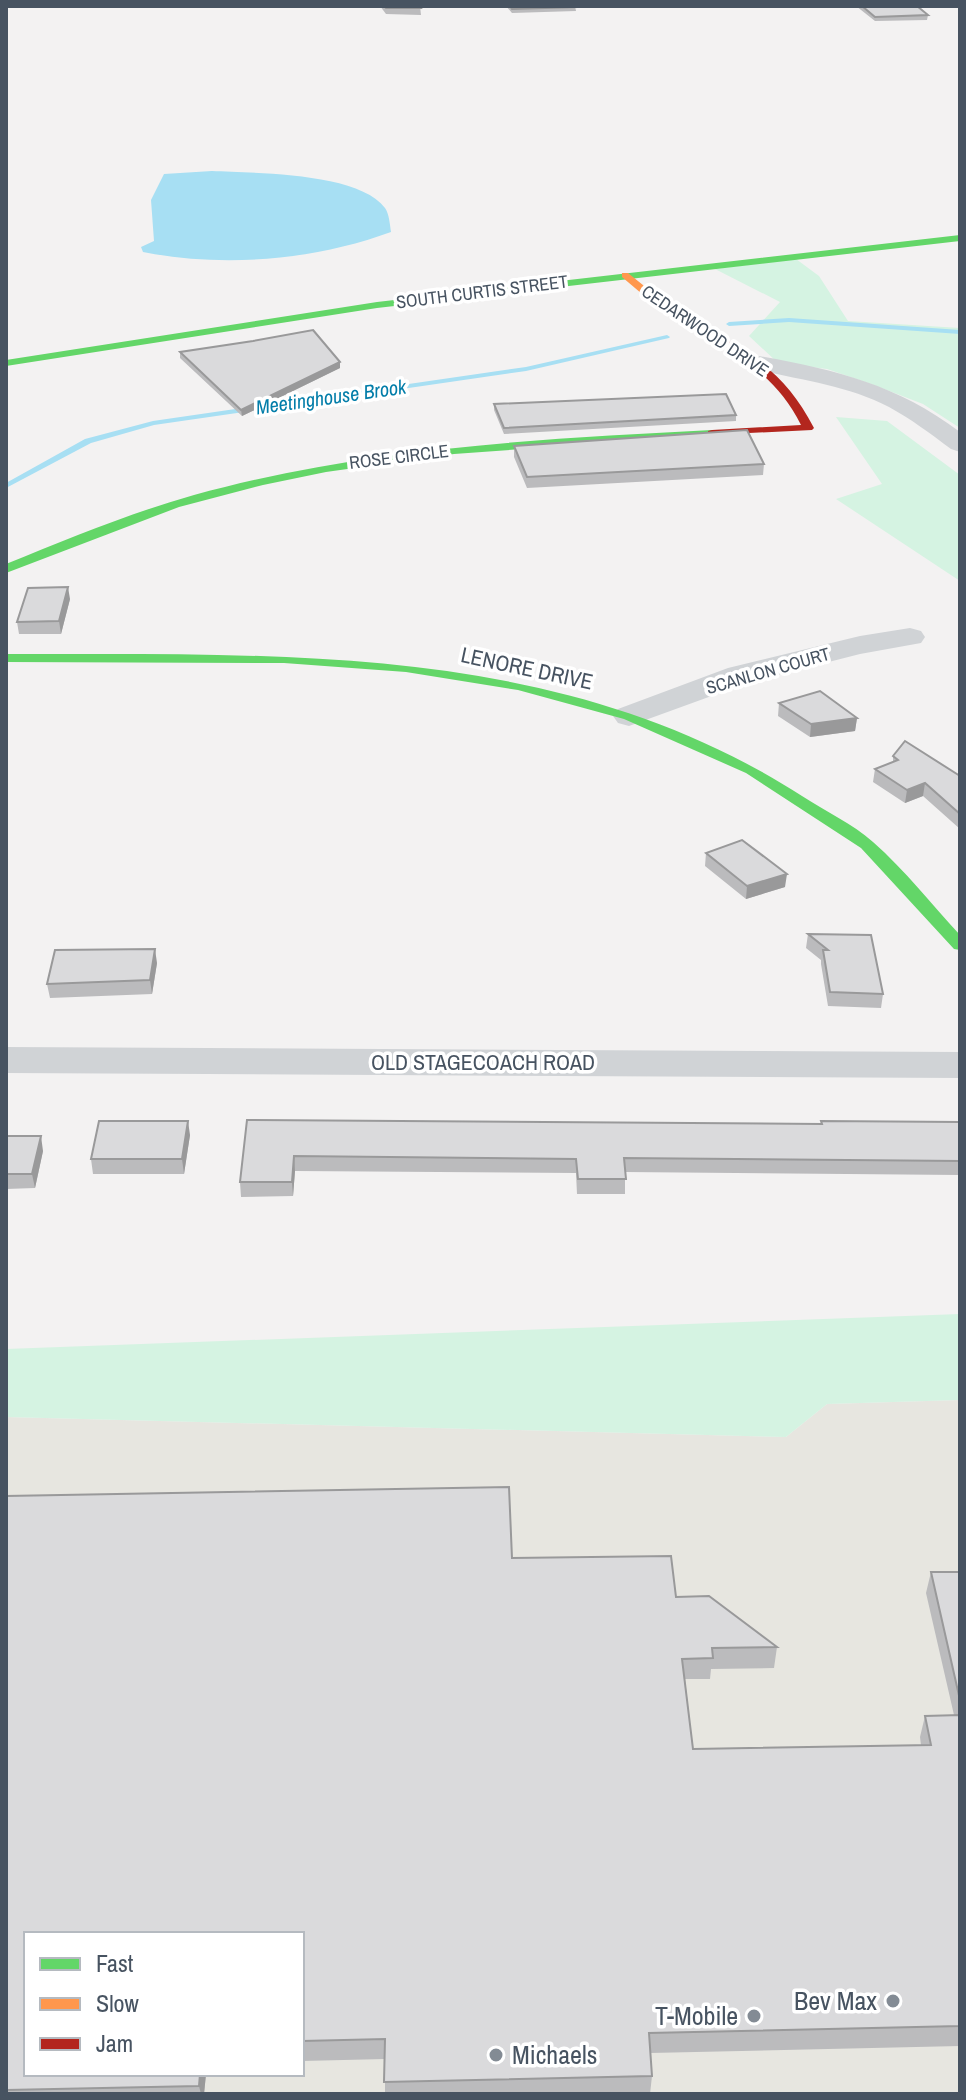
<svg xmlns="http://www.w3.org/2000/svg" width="966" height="2100" font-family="'Archivo Narrow',sans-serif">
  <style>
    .commercial { fill: #e7e6e0; fill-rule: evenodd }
    .green { fill: #d5f3e2 }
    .water { fill: #a7dff3 }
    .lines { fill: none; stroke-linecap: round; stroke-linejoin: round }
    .stream { fill: #a7dff3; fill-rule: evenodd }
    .street { fill: #d0d3d6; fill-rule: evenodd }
    .fast { fill: #63d668; fill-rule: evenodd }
    .slow { fill: #ff974d; fill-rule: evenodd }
    .jam { fill: #b3261e; fill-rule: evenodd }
    .wall { fill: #bbbbbd }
    .shaded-wall { fill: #99999a }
    .building { fill: #dadadc; stroke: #99999a; stroke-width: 2 }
    .poi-dot { fill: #838b94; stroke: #fff; stroke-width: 3 }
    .labels { text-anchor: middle; stroke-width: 7; stroke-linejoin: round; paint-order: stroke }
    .far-street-label { font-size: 18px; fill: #475361; stroke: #fff }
    .far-water-label { font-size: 20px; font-style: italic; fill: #027da9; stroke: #fff }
    .street-label { font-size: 22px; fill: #475361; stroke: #fff }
    .near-poi-label { font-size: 26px; fill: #475361; stroke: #fff; text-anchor: end }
  </style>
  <rect width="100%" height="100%" fill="#f3f2f2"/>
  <path class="commercial" d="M960,1400V2094H6V1417L786,1437L827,1404ZM26,1934H302V2074H26Z"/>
  <path class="green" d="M796,259L819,276L848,321L960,328V428L923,404L871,384L827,369L778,363L749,336L780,302L715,269Z
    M836,417L887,421L960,475V581L836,499L882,484Z
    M960,1314V1400L827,1404L786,1437L6,1417V1349Z"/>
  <path class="water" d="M212,171C253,173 359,172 385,208C389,213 390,225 391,232C315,260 224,268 143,252L141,247L154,241L151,200L164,174Z"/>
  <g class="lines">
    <path class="stream" d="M789,318L960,330V334L789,322L729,326L726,324L729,322Z
      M667,335L670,337L669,338L526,371L154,425L91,443L6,488V483L85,439L153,421L526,367Z"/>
    <path class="street" d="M759,356C836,370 896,384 960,432V452L951,449C931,434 911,419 889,407C845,384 797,380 751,368L747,363L751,358Z
      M910,628L921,631L925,637L921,643L860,654L750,682L629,726L618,723L613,716L618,709L728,668L860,636Z
      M6,1047L960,1052V1078L6,1073Z"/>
    <path class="fast" d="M960,235V241L377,308L6,366V360L377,302Z
      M712,430L716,431V435L454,454L326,472L263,485L179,507L6,573V564C68,539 130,513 194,495C363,448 538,439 712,430Z
      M6,654C281,655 561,641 802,796C825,811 853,824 873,842C905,870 932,905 960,935V950L954,949L861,848L746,773L624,719L518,690L406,672L284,663L6,662Z"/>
    <path class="slow" d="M622,273H628L669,306L718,336L709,338L661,310L622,277Z"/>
    <path class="jam" d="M709,334H717C762,360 789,380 814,428L812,430L708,435V431L712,430L801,425C780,383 749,361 709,338Z"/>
  </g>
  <path class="wall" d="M380,6H420L421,15L386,14Z
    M506,6H575L576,11L512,13Z
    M856,6H917L928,15L927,20L875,21Z
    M180,352L340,368L242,416L180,358Z
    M494,404L736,415V421L504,434L494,410Z
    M514,446L764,464L763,475L527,488L514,457Z
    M70,599L61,634H19L17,622Z
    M779,703L857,718L855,731L810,737L778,716Z
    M893,756L960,776V829L923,796L905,803L873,782L875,769L893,762Z
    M706,853L785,887L746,899L705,866Z
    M808,934L883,994L881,1008L828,1006L821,964V960L806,948Z
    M157,963L152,994L50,998L47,984Z
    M247,1120L821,1124V1121L960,1122V1175L625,1172V1194H577L576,1173L295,1171L293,1196L241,1197L240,1182Z
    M190,1135L184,1174H93L91,1159Z
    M6,1136L43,1151L35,1188L6,1189Z
    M6,1496L512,1558L676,1597L777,1647L774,1668L711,1669L710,1679H685L693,1749L921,1745L920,1737L925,1716L954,1715L926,1593L931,1572H960V2046L650,2053L652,2076L650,2094H385V2059L302,2061V1934L26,2074H206L204,2094H6Z"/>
  <path class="shaded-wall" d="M340,362V368L242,416L241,410Z
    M68,587L70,599L61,634L59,621Z
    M857,718L855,731L810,737L811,724Z
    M925,783L923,796L905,803L907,790Z
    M787,874L785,887L746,899L747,886Z
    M155,949L157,963L152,994L150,980Z
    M188,1121L190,1135L184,1174L182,1159Z
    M41,1136L43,1151L35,1188L32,1174Z
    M294,1156L295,1171L293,1196L292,1182Z
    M200,2074H206L204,2094H201L199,2086Z"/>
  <path class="building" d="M384,6H420L421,8H386Z
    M510,6H575L576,7L512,9Z
    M862,6H917L928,15L875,17Z
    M313,330L340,362L241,410L180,352L253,341Z
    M726,394L736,415L504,428L494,404Z
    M747,430L764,464L527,477L514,446Z
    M68,587L59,621L17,622L28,588Z
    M820,691L857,718L811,724L779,703Z
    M905,741L960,776V814L925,783L907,790L875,769L898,760L893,756Z
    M742,840L787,874L747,886L706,853Z
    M808,934L871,935L883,994L830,992L823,950H828Z
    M155,949L150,980L47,984L55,950Z
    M247,1120L822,1124L821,1121L960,1122V1161L624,1158L626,1179H578L576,1159L294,1156L292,1182H240Z
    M99,1121H188L182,1159H91Z
    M6,1136H41L32,1174H6Z
    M509,1487L512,1558L671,1556L676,1597L709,1596L777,1647L712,1648L713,1658L682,1659L693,1749L931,1745L925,1716L960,1715V2026L649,2033L652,2076L384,2082L385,2039L302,2041V1934H26V2074H200L199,2086L6,2090V1496Z
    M931,1572H960V1700Z"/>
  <g class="poi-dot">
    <circle cx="893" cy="2001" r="8"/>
    <circle cx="754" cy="2016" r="8"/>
    <circle cx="496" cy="2055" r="8"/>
  </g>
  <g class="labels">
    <g class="far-street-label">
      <text transform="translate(482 292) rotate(-7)" y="6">SOUTH CURTIS STREET</text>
      <text transform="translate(705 331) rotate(34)" y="6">CEDARWOOD DRIVE</text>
      <text transform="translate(399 457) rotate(-7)" y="6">ROSE CIRCLE</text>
      <text transform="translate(768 671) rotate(-16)" y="6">SCANLON COURT</text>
    </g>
    <g class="far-water-label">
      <text transform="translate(331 397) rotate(-8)" y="7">Meetinghouse Brook</text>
    </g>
    <g class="street-label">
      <text transform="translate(527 668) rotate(12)" y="8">LENORE DRIVE</text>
      <text x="483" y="1070">OLD STAGECOACH ROAD</text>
    </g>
    <g class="near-poi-label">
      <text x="877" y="2010">Bev Max</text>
      <text x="738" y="2025">T-Mobile</text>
      <text x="512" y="2064" text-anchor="start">Michaels</text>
    </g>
  </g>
  <rect width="966" height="2100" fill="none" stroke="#475361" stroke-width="16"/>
  <rect x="24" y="1932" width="280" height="144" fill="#ffffff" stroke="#b5bac0" stroke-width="2"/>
  <rect x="40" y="1958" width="40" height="12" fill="#63d668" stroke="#b5bac0" stroke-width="2"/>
  <text x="96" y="1972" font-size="24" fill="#475361">Fast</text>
  <rect x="40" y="1998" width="40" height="12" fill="#ff974d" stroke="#b5bac0" stroke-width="2"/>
  <text x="96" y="2012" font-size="24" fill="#475361">Slow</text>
  <rect x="40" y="2038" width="40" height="12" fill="#b3261e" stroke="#b5bac0" stroke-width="2"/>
  <text x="96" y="2052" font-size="24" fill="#475361">Jam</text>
</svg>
